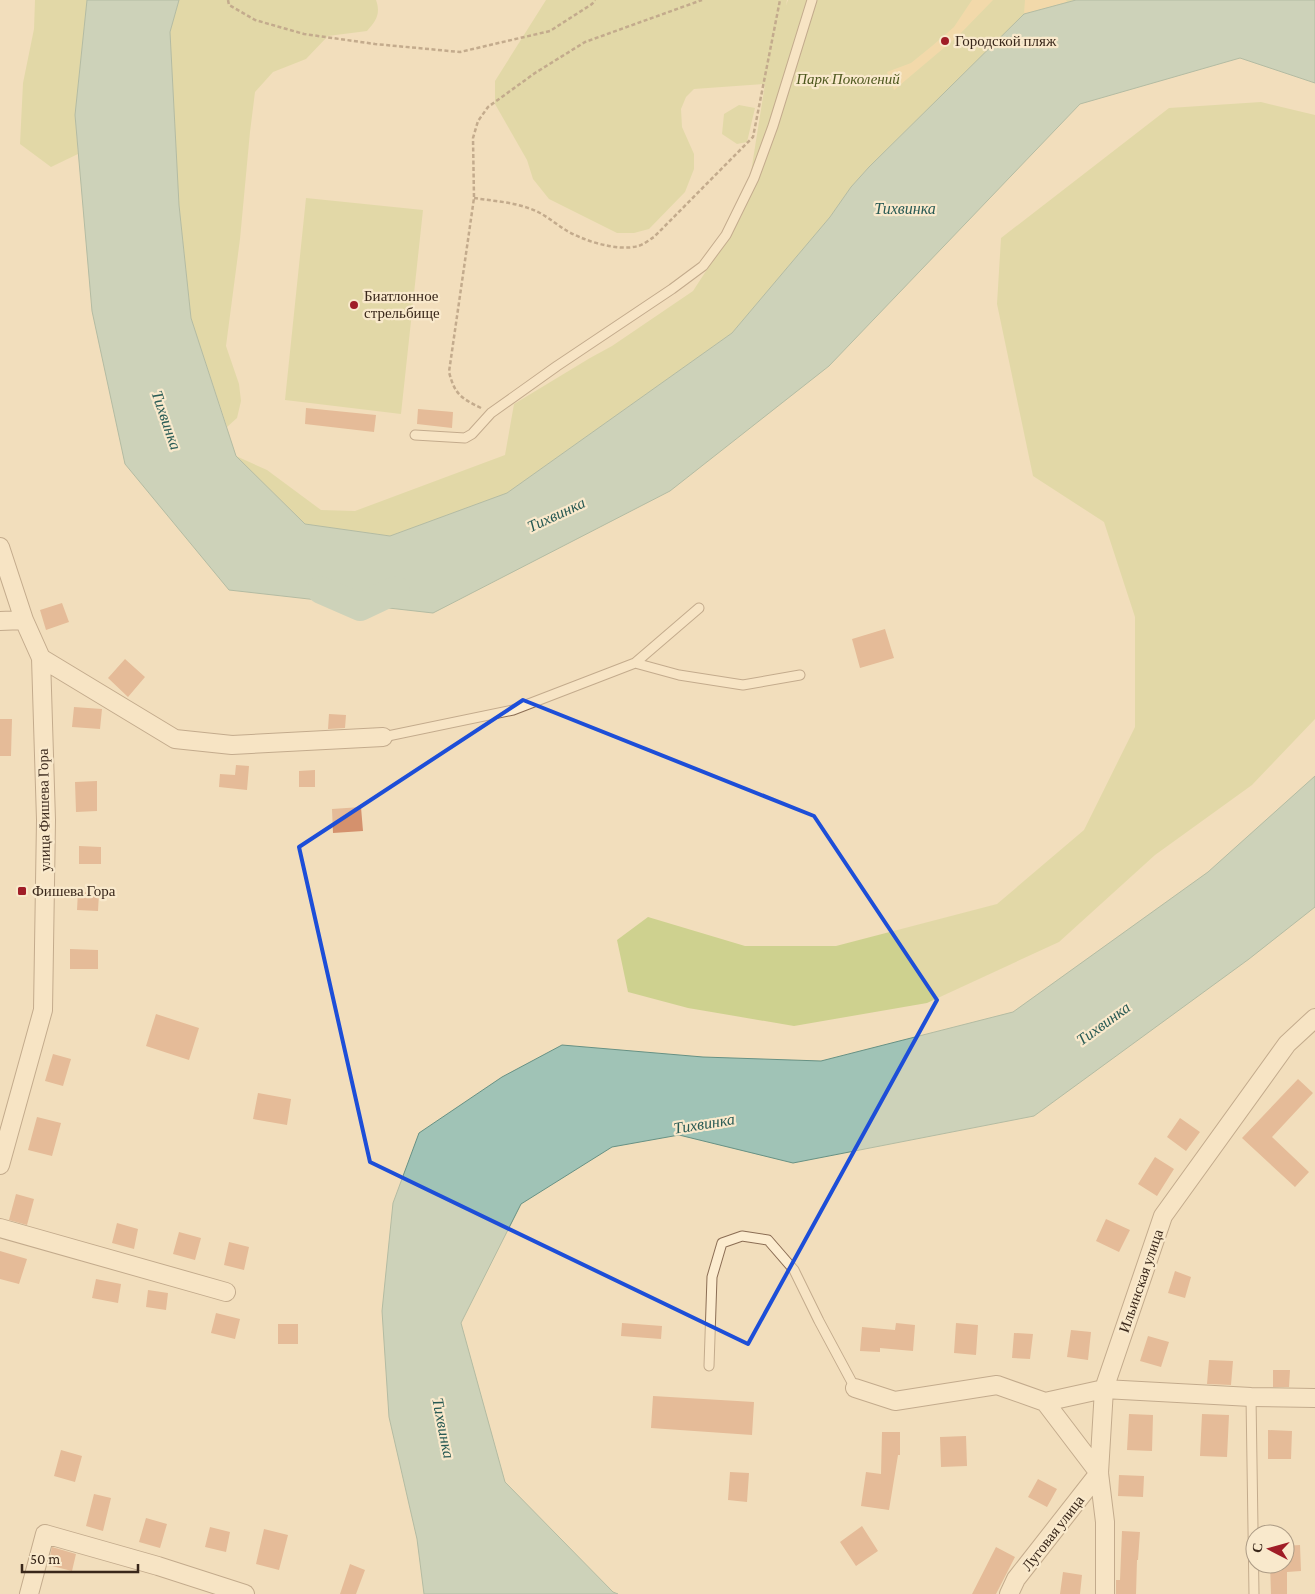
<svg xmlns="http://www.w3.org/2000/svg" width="1315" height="1594" font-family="'Crimson Pro',serif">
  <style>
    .green { fill: #ced18f }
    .sand { fill: #f2d395 }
    .water { fill: #a0c3b6; stroke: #679184 }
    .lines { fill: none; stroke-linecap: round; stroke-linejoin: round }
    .river { stroke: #a0c3b6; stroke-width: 28 }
    .building { fill: #d4916d }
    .service-casing { stroke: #8b6d54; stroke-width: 11 }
    .minor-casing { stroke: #8b6d54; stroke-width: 20 }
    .path { stroke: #8b6d54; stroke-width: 2.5; stroke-dasharray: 4 2.5; stroke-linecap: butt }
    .service { stroke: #fceccf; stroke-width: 9 }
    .minor { stroke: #fceccf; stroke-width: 18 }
    .marked { fill: none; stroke: #1d4ed8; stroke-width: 4; stroke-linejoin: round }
    .poi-dot { fill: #a01d27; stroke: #f9e9cc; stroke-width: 2 }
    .labels { text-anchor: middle; stroke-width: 4.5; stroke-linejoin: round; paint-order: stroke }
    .poi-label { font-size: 15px; fill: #39271a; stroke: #f9e9cc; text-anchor: start }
    .park-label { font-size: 15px; font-style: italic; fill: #4d571e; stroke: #f9e9cc }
    .street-label { font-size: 15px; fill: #39271a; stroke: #f9e9cc }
    .water-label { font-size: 16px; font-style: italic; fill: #285a54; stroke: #f9e9cc }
  </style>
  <rect width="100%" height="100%" fill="#f2debc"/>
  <path class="green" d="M35,0H87L75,115L78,154L51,167L20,144L23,83L34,29Z
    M179,0H376C381,14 376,21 367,31L328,36L306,59L273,72L255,92L250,132L240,239L226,346L239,384L241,401L237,418L227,427L191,318L179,205L170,32Z
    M546,0H787L786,5L788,0H1076L1024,14L869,167L851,187L830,217L732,333L507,493L390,536L305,524L236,456L267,470L321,510L355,511L505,455L514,404L590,358L612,346L693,291L741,217L748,191L765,84L694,89L686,97L681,109L682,127L694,154V169L685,192L649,229L634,233H617L549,199L533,179L527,160L495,104V81Z
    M1261,102L1315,115V719L1252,785L1155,855L1059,942L927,1003L794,1026L688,1008L628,992L617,940L648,917L745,946H836L997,904L1084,830L1135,727V617L1104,522L1033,476L997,304L1001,238L1169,108Z
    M739,105L755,108L747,142L737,144L722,134L724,114Z
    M306,198L423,210L401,414L285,400Z"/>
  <path class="sand" d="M972,0H993L958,36L894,90L887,72L911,63L932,46L954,27Z
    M1025,0H1066L1067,2L1024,14Z"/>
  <path class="water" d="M87,0H179L170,32L179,205L191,318L236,456L305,524L390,536L507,493L732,333L830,217L851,187L869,167L1024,14L1076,0H1315V83L1240,58L1080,104L829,366L670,491L433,613L229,590L125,464L92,311L75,115Z
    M1315,776V907L1249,959L1034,1116L793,1163L679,1135L612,1147L521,1204L461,1323L505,1482L613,1592L618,1594H424L417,1539L389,1417L382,1311L393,1203L419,1133L502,1077L562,1045L703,1057L821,1061L1013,1012L1208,872Z"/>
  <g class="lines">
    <path class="river" d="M321,590L360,607L396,590"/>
  </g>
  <path class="building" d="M306,408L376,415L374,432L305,424Z
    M418,409L453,412L452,428L417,424Z
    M62,603L69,622L46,630L40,610Z
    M885,629L894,658L860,668L852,639Z
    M125,659L145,677L128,697L108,678Z
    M74,707L102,709L100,729L72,727Z
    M329,714L346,715L345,728L328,729Z
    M0,719H12L11,756H0Z
    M236,765L249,766L247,790L219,787L220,774L235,775Z
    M315,770V787H299V771Z
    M97,781V811L76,812L75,782Z
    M361,807L363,831L333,833L332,809Z
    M79,846L101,847V864H79Z
    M78,892L99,893L98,911L77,910Z
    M70,949L98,950V969H70Z
    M156,1014L199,1028L189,1060L146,1046Z
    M53,1054L71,1059L63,1086L45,1081Z
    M1298,1079L1313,1093L1272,1137L1309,1172L1295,1187L1242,1138Z
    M258,1093L291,1099L287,1125L253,1119Z
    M37,1117L61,1123L52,1156L28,1150Z
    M1180,1118L1200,1132L1186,1151L1167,1137Z
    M1155,1157L1174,1169L1157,1196L1138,1184Z
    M16,1194L34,1199L27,1225L9,1220Z
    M1106,1219L1130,1230L1119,1252L1096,1241Z
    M117,1223L138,1229L134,1249L112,1243Z
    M179,1232L201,1238L195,1260L173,1254Z
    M229,1242L249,1247L244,1270L224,1265Z
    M0,1251L27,1259L19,1284L0,1279Z
    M1175,1271L1191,1277L1185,1298L1168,1293Z
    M96,1279L121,1284L118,1303L92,1298Z
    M148,1290L168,1293L166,1310L146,1307Z
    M216,1313L240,1319L235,1339L211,1333Z
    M622,1323L662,1326L661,1339L621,1336Z
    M896,1323L915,1325L913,1351L880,1348V1352L860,1351L862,1327L895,1330Z
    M956,1323L978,1325L976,1355L954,1353Z
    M278,1324H298V1344H278Z
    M1071,1330L1091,1332L1088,1360L1067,1357Z
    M1014,1333L1033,1334L1030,1359L1012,1358Z
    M1148,1336L1169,1342L1161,1367L1140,1361Z
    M1209,1360L1233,1361L1231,1385L1207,1384Z
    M1273,1370H1290L1289,1387H1273Z
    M653,1396L754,1402L752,1435L651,1428Z
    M1129,1414L1153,1415L1152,1451L1127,1450Z
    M1202,1414L1229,1415L1227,1457L1200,1456Z
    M1268,1430L1292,1431L1291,1459H1268Z
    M882,1432H900V1455H898L889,1510L861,1506L866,1472L881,1474Z
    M966,1436L967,1466L941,1467L940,1437Z
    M61,1450L82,1456L75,1482L54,1476Z
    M730,1472L749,1473L747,1502L728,1500Z
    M1119,1475L1144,1476L1143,1497L1118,1496Z
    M1038,1479L1057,1489L1047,1507L1028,1497Z
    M94,1494L111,1498L103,1531L86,1526Z
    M146,1518L167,1524L160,1548L139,1542Z
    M862,1526L878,1551L856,1566L840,1542Z
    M210,1527L230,1532L226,1552L205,1547Z
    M264,1529L288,1535L279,1570L256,1564Z
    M1122,1531L1140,1532L1138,1560H1137L1136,1594H1116V1580H1120Z
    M1300,1545L1301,1571L1287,1572V1594H1271L1270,1564H1285V1546Z
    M52,1547L76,1554L72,1571L48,1565Z
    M996,1547L1015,1557L996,1594H972Z
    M350,1564L365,1570L356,1594H340Z
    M1063,1572L1082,1575L1080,1594H1060Z"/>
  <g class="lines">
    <g class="service-casing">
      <path id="service" d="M415,435L465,438L472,434L491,413L557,366L672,289L703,266L726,235L754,178L773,126L812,0
        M635,663L699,608
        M383,737L513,710L635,663L679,675L743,685L800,675
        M709,1366L712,1277L722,1243L742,1236L768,1240L794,1270L819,1321L855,1388
        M1251,1397L1254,1594"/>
    </g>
    <g class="minor-casing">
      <path id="minor" d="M0,547L24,620L41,658L46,820L43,1010L0,1165
        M0,621L24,620
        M41,658L175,739L232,745L383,737
        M0,1228L226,1292
        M855,1388L895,1401L997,1385L1045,1402L1104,1389L1251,1397L1315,1398
        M29,1594L45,1534L158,1566L245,1594
        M1009,1594L1016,1579L1099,1473L1045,1402
        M1105,1594V1522L1099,1473L1104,1389L1163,1216L1287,1044L1315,1018"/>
    </g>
    <path class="path" d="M228,0L229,5L255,20L304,34L375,44L460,52L550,31L592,4L595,0
      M474,198C493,201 513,202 531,209C543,213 553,222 564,229C581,240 617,252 638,246C643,245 649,240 654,237L753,137L780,0
      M481,408C461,398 455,395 449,372L474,198L473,138L478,121L488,107L535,73L585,42L702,0"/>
    <use href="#service" class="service"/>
    <use href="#minor" class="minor"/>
  </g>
  <path d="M0 0H1315V1594H0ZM523,700L814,816L937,1000L748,1344L370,1162L299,847Z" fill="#f2debc" fill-opacity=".55" fill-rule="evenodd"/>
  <path class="marked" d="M523,700L814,816L937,1000L748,1344L370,1162L299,847Z"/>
  <g class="poi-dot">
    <circle cx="945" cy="41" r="5"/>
    <circle cx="354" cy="305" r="5"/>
    <rect x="17" y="886" width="10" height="10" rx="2.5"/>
  </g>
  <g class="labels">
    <g class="poi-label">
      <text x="955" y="46">Городской пляж</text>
      <text x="364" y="301">Биатлонное<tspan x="364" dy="17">стрельбище</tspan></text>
      <text x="32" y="896">Фишева Гора</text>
    </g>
    <g class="park-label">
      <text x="848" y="84">Парк Поколений</text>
    </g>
    <g class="street-label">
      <text transform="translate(44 810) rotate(-91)" y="5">улица Фишева Гора</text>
      <text transform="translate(1141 1281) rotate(-71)" y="5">Ильинская улица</text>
      <text transform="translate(1053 1533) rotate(-52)" y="5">Луговая улица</text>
    </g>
    <g class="water-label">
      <text x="905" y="214">Тихвинка</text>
      <text transform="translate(167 420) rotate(71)" y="6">Тихвинка</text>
      <text transform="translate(556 514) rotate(-25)" y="6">Тихвинка</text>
      <text transform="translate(1103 1023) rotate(-36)" y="6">Тихвинка</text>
      <text transform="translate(704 1123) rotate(-9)" y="6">Тихвинка</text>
      <text transform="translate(444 1428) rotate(79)" y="6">Тихвинка</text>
    </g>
  </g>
  <g transform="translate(1270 1549) rotate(276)"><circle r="24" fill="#f9e9cc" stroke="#ac9b85"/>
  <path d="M0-4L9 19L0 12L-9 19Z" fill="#a01d27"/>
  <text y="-8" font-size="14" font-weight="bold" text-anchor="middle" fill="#39271a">С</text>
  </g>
  <path d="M22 1564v8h116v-8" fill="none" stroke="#39271a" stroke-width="2.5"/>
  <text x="30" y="1564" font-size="15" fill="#39271a" stroke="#f9e9cc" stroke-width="4" paint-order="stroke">50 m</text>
</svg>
